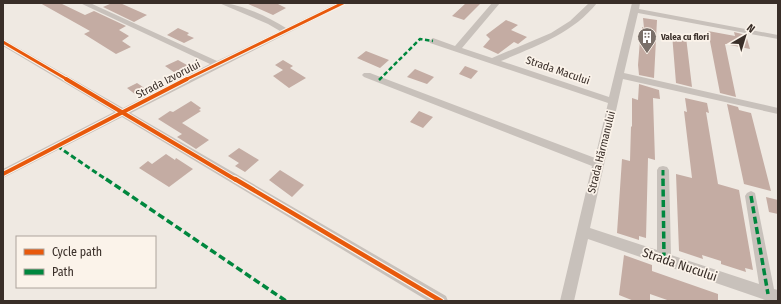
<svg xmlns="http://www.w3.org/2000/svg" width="781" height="304" font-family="'Fira Sans Condensed',sans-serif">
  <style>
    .building { fill: #c4aca3 }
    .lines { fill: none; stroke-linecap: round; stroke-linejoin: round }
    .minor { fill: #c8c1bb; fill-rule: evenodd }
    .quiet-far2 { stroke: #00873e; stroke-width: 2.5; stroke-dasharray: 4.5 2.5; stroke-linecap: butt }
    .quiet-far1 { stroke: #00873e; stroke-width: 3; stroke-dasharray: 5.5 3; stroke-linecap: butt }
    .quiet { stroke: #00873e; stroke-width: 3.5; stroke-dasharray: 7 3.5; stroke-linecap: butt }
    .cycleway-far2-casing { stroke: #fbf3ea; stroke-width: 5 }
    .cycleway-far1-casing { stroke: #fbf3ea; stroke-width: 6 }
    .cycleway-casing { stroke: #fbf3ea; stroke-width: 7 }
    .cycleway-far2 { stroke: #e8590c; stroke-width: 3 }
    .cycleway-far1 { stroke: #e8590c; stroke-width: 4 }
    .cycleway { stroke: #e8590c; stroke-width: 4.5 }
    .labels { text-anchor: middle; stroke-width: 3.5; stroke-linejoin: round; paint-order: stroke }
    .far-poi-label { font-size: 9px; font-weight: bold; fill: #392e28; stroke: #fbf3ea; text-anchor: start }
    .street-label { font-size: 11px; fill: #392e28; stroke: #fbf3ea }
    .near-street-label { font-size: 13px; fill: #392e28; stroke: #fbf3ea }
  </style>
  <rect width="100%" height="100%" fill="#efe9e2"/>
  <path class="building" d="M40,3H60L85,15L94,11L126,26L119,30L129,36L122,41L131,47L116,54L84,34L90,31Z
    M112,3H120L147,15L134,22L103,7Z
    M246,3H276L286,8L273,15Z
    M466,3H481L464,20L452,16Z
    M643,18L657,20L654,78L639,75L638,65L640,40H642V27L644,28Z
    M506,20L518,25L511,30L527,37L518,44L514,42L498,54L483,47L490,39L486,35Z
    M178,28L189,33L187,35L194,38L184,43L167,35Z
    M708,31L735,36L734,32L746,35L750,49L725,44L736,97L720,93Z
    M672,34L686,37L692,87L676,83Z
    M366,51L389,60L380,68L357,58Z
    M178,60L194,69L183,76L180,73L178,75L165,66Z
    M283,60L293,66L290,68L306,78L289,88L273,76L283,70L275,65Z
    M465,66L478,71L471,79L459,74Z
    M415,69L434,77L427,84L407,77Z
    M137,83L140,85L150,92L140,98L127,88Z
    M639,84L659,90L660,99L653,98L655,160L648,158L646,238L639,236V240L617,233L622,159L630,161L631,126L632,127V98L638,100Z
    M685,98L707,103L709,113L706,112L718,184L739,190L753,270L745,268L746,272L721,264V261L702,255L703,259L679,251L676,174L692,178L684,111L687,112Z
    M191,101L201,108L199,110L201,111L182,123L209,140L196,149L177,137L182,134L158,119L170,111L173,112Z
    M727,104L738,107L739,110L751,113L771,191L744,184Z
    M419,111L433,117L423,128L410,122Z
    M239,148L259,160L245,172L235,166L239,163L228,156Z
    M166,154L175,160L176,158L193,169L169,187L139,168L148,161L152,164Z
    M280,170L304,185L292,197L269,180Z
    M766,197L778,200V214L769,212Z
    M624,255L652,265V271L718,294V301H670L650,294V301H634L619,295Z"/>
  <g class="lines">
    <path class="minor" d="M80,3H90L217,61L280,31L268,24L219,3C240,3 268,17 286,28L337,3H347L131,113L446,296L448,301H428L122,117L3,178V169L114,112L3,46V39L123,108L210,64Z
      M492,3H500L462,48L492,58L551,33L570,21L589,3H597C572,34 536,46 501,61L609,97L632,3H640L639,9L778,35V39L638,13L624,73L778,108V114L623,79L590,228L657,250V170L659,167L663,166L667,167L669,170L671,255L759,284L745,196L747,193L751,191L755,193L774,289L778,290V301H768L588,239L574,301H560L592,166L364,77L362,75L364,73H370L595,158L608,103L430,43L429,41L433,38L455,46Z"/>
    <path class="quiet-far2" d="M379,80L420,39L433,41"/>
    <path class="quiet-far1" d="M57,146L107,180
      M663,170V180"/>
    <path class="quiet" d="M106,179L286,301
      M663,179L664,259
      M751,196L768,294"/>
    <g class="cycleway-far2-casing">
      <path id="cycleway-far2" d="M3,42L68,80
        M185,80L343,3"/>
    </g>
    <g class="cycleway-far1-casing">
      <path id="cycleway-far1" d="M66,79L236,180
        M3,174L187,79"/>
    </g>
    <g class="cycleway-casing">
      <path id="cycleway" d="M235,179L441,301"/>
    </g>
    <use href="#cycleway-far2" class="cycleway-far2"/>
    <use href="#cycleway-far1" class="cycleway-far1"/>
    <use href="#cycleway" class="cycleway"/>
  </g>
  <defs>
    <g id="building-pin" transform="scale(1)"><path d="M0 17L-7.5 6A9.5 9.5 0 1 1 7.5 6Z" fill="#796f69" stroke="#fbf3ea"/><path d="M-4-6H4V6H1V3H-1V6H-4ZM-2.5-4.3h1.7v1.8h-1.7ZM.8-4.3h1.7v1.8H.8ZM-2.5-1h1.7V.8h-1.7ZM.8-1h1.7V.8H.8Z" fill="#fff"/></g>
  </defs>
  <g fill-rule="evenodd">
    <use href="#building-pin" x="647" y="37"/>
  </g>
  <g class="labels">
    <g class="far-poi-label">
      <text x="661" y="40">Valea cu flori</text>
    </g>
    <g class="street-label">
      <text transform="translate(558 70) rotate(19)" y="4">Strada Macului</text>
      <text transform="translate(168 79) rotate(-27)" y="4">Strada Izvorului</text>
      <text transform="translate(601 152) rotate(-76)" y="4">Strada Hărmanului</text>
    </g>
    <g class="near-street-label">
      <text transform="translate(680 264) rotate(19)" y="5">Strada Nucului</text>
    </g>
  </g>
  <rect width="781" height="304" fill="none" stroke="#392e28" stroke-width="8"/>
  <rect x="16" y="236" width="140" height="52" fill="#fbf3ea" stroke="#ada49c"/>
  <rect x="24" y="249" width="20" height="6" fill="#e8590c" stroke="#ada49c"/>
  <text x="52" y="256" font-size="12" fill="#392e28">Cycle path</text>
  <rect x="24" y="269" width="20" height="6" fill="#00873e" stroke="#ada49c"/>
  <text x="52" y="276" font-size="12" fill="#392e28">Path</text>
  <g transform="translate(745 36) rotate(38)" stroke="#fbf3ea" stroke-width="3" paint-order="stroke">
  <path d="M0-3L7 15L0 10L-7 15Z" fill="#392e28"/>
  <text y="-6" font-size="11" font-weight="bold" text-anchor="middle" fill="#392e28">N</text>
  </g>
</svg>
